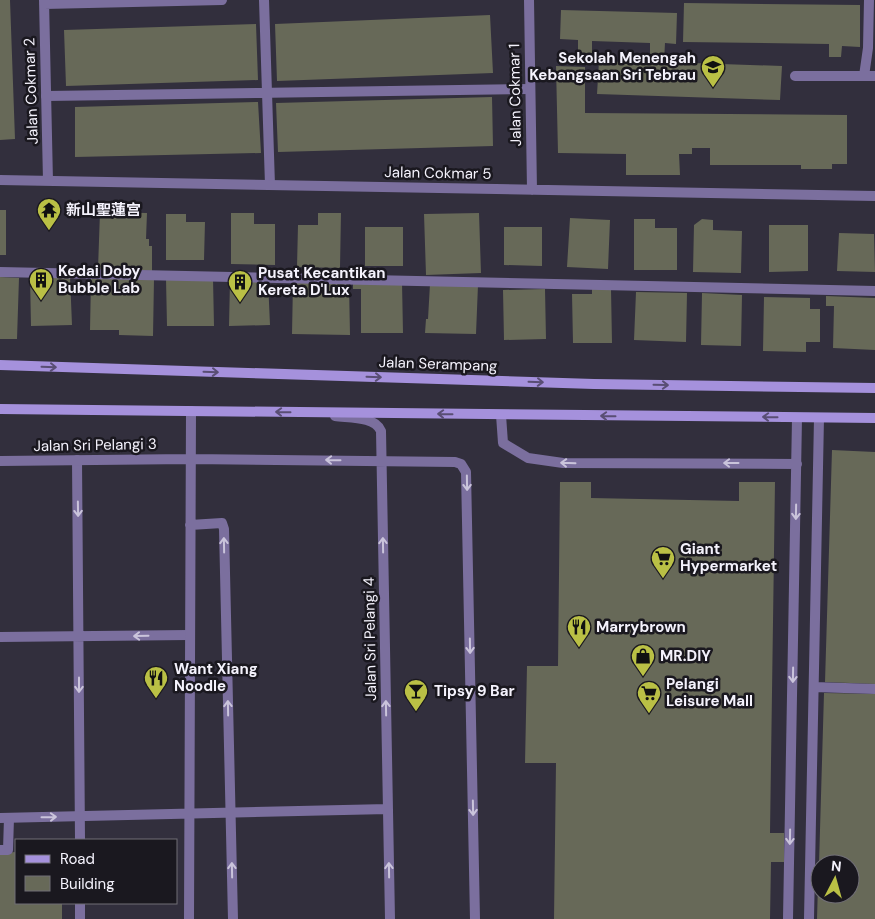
<svg xmlns="http://www.w3.org/2000/svg" width="875" height="919" font-family="'DM Sans','Noto Sans SC',sans-serif">
  <style>
    .building { fill: #676958 }
    .lines { fill: none; stroke-linecap: round; stroke-linejoin: round }
    .lane { stroke: #7b6f9e; stroke-width: 10 }
    .street { stroke: #7b6f9e; stroke-width: 10 }
    .secondary { stroke: #a591dc; stroke-width: 10 }
    .oneway { stroke: #594e74 }
    .oneway2 { stroke: #cac4db }
    .labels { text-anchor: middle; stroke-width: 5; stroke-linejoin: round; paint-order: stroke }
    .poi-label { font-size: 15px; font-weight: bold; fill: #f4f2fc; stroke: #1a181f; text-anchor: start }
    .street-label { font-size: 15px; fill: #f4f2fc; stroke: #1a181f }
  </style>
  <rect width="100%" height="100%" fill="#322f3d"/>
  <path class="building" d="M0,0H10L15,139L0,140Z
    M684,3L860,5V47L842,46L841,57H829V44L683,42Z
    M561,10L677,13L676,44L665,43L664,62L782,66L780,100L597,94L599,61L650,63V43L592,41V58L578,57V40L560,39Z
    M490,15L493,73L277,81L275,24Z
    M256,24L258,80L66,86L64,30Z
    M556,66L585,67V113L847,115V164H832V169H801V165H710V148H692V154H679L680,175H626V154L558,153Z
    M492,97L493,146L278,152L276,103Z
    M258,102L261,153L75,157V107Z
    M0,210H6V255H0Z
    M100,212L147,213L146,239H149V246H152V271L98,269Z
    M231,213H254V224H275V265L231,264Z
    M318,213H341L340,268L297,267L298,225H318Z
    M479,213L481,273L426,275L424,214Z
    M166,214H186V222H205L204,260H166Z
    M570,218L610,220L608,269L567,267Z
    M634,219H655V228H677V270H634Z
    M702,219L713,220V230L742,231L741,273L693,272L694,225Z
    M769,225H808V271L769,272Z
    M365,227H403V266H365Z
    M504,227H542V266L504,265Z
    M839,233L874,234L875,272L837,271Z
    M70,276L72,325L31,326L30,277Z
    M0,277L19,278L17,339H0Z
    M91,278L154,279L153,336L119,335V330H90Z
    M213,278L214,326H167L166,279Z
    M268,280L270,325L229,326L230,281Z
    M293,282L349,283L350,335L292,334Z
    M353,282H402L403,333H361V289H353Z
    M430,284L478,285L476,334L425,333L426,319H428Z
    M545,289L546,339L504,340L503,290Z
    M592,289H611L612,343H573L572,294H592Z
    M636,292L687,293L686,342L634,340Z
    M702,293L742,295L741,346L701,345Z
    M826,296L875,298V350L833,348L834,306H826Z
    M764,297L810,298V309H820V342H806V352L763,351Z
    M832,450L875,452V684L825,682Z
    M560,482H591V498L739,501V482H775L770,833H784V862H771L770,919H554L556,763H525L527,666H558Z
    M824,693L875,694V919H817L818,884H820V894H850V864H819Z
    M16,852V903H62V919H0V853Z"/>
  <g class="lines">
    <path class="lane" d="M264,0L270,185
      M795,76H875
      M864,76L868,48L869,0
      M46,96L530,89
      M0,272L875,291
      M501,415L503,443L528,458L563,463L797,464
      M77,460L80,840
      M0,637L189,635
      M814,687L875,689
      M0,850H8L9,818
      M80,919V903
      M788,919L797,418
      M809,919L819,418"/>
    <path class="street" d="M44,0L48,181
      M529,0L532,190
      M44,4L222,0
      M0,180L875,196
      M335,416C349,418 375,416 381,431L390,919
      M0,461L190,459L455,462L461,464L466,472L475,919
      M190,525L222,523L224,529L233,919
      M0,818L388,809
      M189,919L191,411"/>
    <path class="secondary" d="M0,365L594,384L875,388
      M0,409L875,418"/>
  </g>
  <defs><path id="oneway-shaft" d="M-6 0H5M1.5-3L5.5 0L1.5 3" fill="none" stroke-width="1.6" stroke-linecap="round" stroke-linejoin="round" transform="scale(1.25)"/></defs>
  <g class="oneway">
    <use href="#oneway-shaft" transform="translate(49 367) rotate(2)"/>
    <use href="#oneway-shaft" transform="translate(211 372) rotate(2)"/>
    <use href="#oneway-shaft" transform="translate(374 377) rotate(2)"/>
    <use href="#oneway-shaft" transform="translate(536 382) rotate(2)"/>
    <use href="#oneway-shaft" transform="translate(661 385) rotate(1)"/>
    <use href="#oneway-shaft" transform="translate(283 412) rotate(-179)"/>
    <use href="#oneway-shaft" transform="translate(445 414) rotate(-179)"/>
    <use href="#oneway-shaft" transform="translate(608 416) rotate(-179)"/>
    <use href="#oneway-shaft" transform="translate(770 417) rotate(-179)"/>
  </g>
  <g class="oneway2">
    <use href="#oneway-shaft" transform="translate(333 460) rotate(-179)"/>
    <use href="#oneway-shaft" transform="translate(568 463) rotate(-178)"/>
    <use href="#oneway-shaft" transform="translate(731 463) rotate(-180)"/>
    <use href="#oneway-shaft" transform="translate(467 483) rotate(89)"/>
    <use href="#oneway-shaft" transform="translate(78 509) rotate(89)"/>
    <use href="#oneway-shaft" transform="translate(796 512) rotate(91)"/>
    <use href="#oneway-shaft" transform="translate(224 545) rotate(-91)"/>
    <use href="#oneway-shaft" transform="translate(383 545) rotate(-91)"/>
    <use href="#oneway-shaft" transform="translate(141 636) rotate(179)"/>
    <use href="#oneway-shaft" transform="translate(470 646) rotate(89)"/>
    <use href="#oneway-shaft" transform="translate(793 675) rotate(91)"/>
    <use href="#oneway-shaft" transform="translate(79 685) rotate(90)"/>
    <use href="#oneway-shaft" transform="translate(228 708) rotate(-91)"/>
    <use href="#oneway-shaft" transform="translate(386 708) rotate(-91)"/>
    <use href="#oneway-shaft" transform="translate(473 808) rotate(89)"/>
    <use href="#oneway-shaft" transform="translate(49 817) rotate(-1)"/>
    <use href="#oneway-shaft" transform="translate(790 837) rotate(91)"/>
    <use href="#oneway-shaft" transform="translate(232 870) rotate(-91)"/>
    <use href="#oneway-shaft" transform="translate(389 870) rotate(-91)"/>
  </g>
  <defs>
    <g id="school-pin" transform="scale(1.25)"><path d="M0 17L-7.5 6A9.5 9.5 0 1 1 7.5 6Z" fill="#bac045" stroke="#1a181f"/><path d="M0-5L7-2L0 1L-7-2ZM-4 1L0 2.5L4 1V4Q0 6-4 4Z" fill="#111"/></g>
    <g id="temple-pin" transform="scale(1.25)"><path d="M0 17L-7.5 6A9.5 9.5 0 1 1 7.5 6Z" fill="#bac045" stroke="#1a181f"/><path d="M0-6L5-2H3V0L6.5 2.5H4V6H1.5V3h-3V6H-4V2.5H-6.5L-3 0V-2H-5Z" fill="#111"/></g>
    <g id="building-pin" transform="scale(1.25)"><path d="M0 17L-7.5 6A9.5 9.5 0 1 1 7.5 6Z" fill="#bac045" stroke="#1a181f"/><path d="M-4-6H4V6H1V3H-1V6H-4ZM-2.5-4.3h1.7v1.8h-1.7ZM.8-4.3h1.7v1.8H.8ZM-2.5-1h1.7V.8h-1.7ZM.8-1h1.7V.8H.8Z" fill="#111"/></g>
    <g id="supermarket-pin" transform="scale(1.25)"><path d="M0 17L-7.5 6A9.5 9.5 0 1 1 7.5 6Z" fill="#bac045" stroke="#1a181f"/><path d="M-6-5.5h2.5l.6 2H6L4.5 2H-2.5L-4.4-4H-6ZM-1.5 3.2a1.3 1.3 0 1 0 .1 0ZM3 3.2a1.3 1.3 0 1 0 .1 0Z" fill="#111"/></g>
    <g id="restaurant-pin" transform="scale(1.25)"><path d="M0 17L-7.5 6A9.5 9.5 0 1 1 7.5 6Z" fill="#bac045" stroke="#1a181f"/><path d="M-5-6h1v4h1v-4h1v4h1v-4h1v5L-1.5 .5V6h-2V.5L-5-1ZM5-6V6H3V1.5H1.5Q1.5-4 5-6Z" fill="#111"/></g>
    <g id="shop-pin" transform="scale(1.25)"><path d="M0 17L-7.5 6A9.5 9.5 0 1 1 7.5 6Z" fill="#bac045" stroke="#1a181f"/><path d="M-5-2.5h2.3a2.7 3.5 0 0 1 5.4 0H5L5.5 6h-11ZM-1.5-2.5h3a1.5 2.3 0 0 0-3 0Z" fill="#111"/></g>
    <g id="bar-pin" transform="scale(1.25)"><path d="M0 17L-7.5 6A9.5 9.5 0 1 1 7.5 6Z" fill="#bac045" stroke="#1a181f"/><path d="M-6-5H6L.8 .8V4.5H3.5V6h-7V4.5H-.8V.8Z" fill="#111"/></g>
  </defs>
  <g fill-rule="evenodd">
    <use href="#school-pin" x="713" y="67"/>
    <use href="#temple-pin" x="49" y="210"/>
    <use href="#building-pin" x="41" y="280"/>
    <use href="#building-pin" x="240" y="282"/>
    <use href="#supermarket-pin" x="663" y="558"/>
    <use href="#restaurant-pin" x="579" y="627"/>
    <use href="#shop-pin" x="643" y="656"/>
    <use href="#restaurant-pin" x="156" y="678"/>
    <use href="#bar-pin" x="416" y="691"/>
    <use href="#supermarket-pin" x="649" y="693"/>
  </g>
  <g class="labels">
    <g class="poi-label">
      <text x="696" y="63" text-anchor="end">Sekolah Menengah<tspan x="696" dy="17">Kebangsaan Sri Tebrau</tspan></text>
      <text x="66" y="215">新山聖蓮宫</text>
      <text x="58" y="276">Kedai Doby<tspan x="58" dy="17">Bubble Lab</tspan></text>
      <text x="258" y="278">Pusat Kecantikan<tspan x="258" dy="17">Kereta D'Lux</tspan></text>
      <text x="680" y="554">Giant<tspan x="680" dy="17">Hypermarket</tspan></text>
      <text x="596" y="632">Marrybrown</text>
      <text x="660" y="661">MR.DIY</text>
      <text x="174" y="674">Want Xiang<tspan x="174" dy="17">Noodle</tspan></text>
      <text x="666" y="689">Pelangi<tspan x="666" dy="17">Leisure Mall</tspan></text>
      <text x="434" y="696">Tipsy 9 Bar</text>
    </g>
    <g class="street-label">
      <text transform="translate(31 91) rotate(-92)" y="5">Jalan Cokmar 2</text>
      <text transform="translate(515 95) rotate(-91)" y="5">Jalan Cokmar 1</text>
      <text transform="translate(438 173) rotate(1)" y="5">Jalan Cokmar 5</text>
      <text transform="translate(438 364) rotate(2)" y="5">Jalan Serampang</text>
      <text transform="translate(95 445) rotate(-1)" y="5">Jalan Sri Pelangi 3</text>
      <text transform="translate(370 639) rotate(-91)" y="5">Jalan Sri Pelangi 4</text>
    </g>
  </g>
  <rect x="15" y="839" width="162" height="65" fill="#1a181f" stroke="#716f77"/>
  <rect x="25" y="855" width="25" height="8" fill="#a591dc" stroke="#716f77"/>
  <text x="60" y="864" font-size="15" fill="#f4f2fc">Road</text>
  <rect x="25" y="876" width="25" height="15" fill="#676958" stroke="#716f77"/>
  <text x="60" y="889" font-size="15" fill="#f4f2fc">Building</text>
  <g transform="translate(835 879) rotate(6)"><circle r="24" fill="#1a181f" stroke="#716f77"/>
  <path d="M0-4L9 19L0 12L-9 19Z" fill="#bac045"/>
  <text y="-8" font-size="14" font-weight="bold" text-anchor="middle" fill="#f4f2fc">N</text>
  </g>
</svg>
